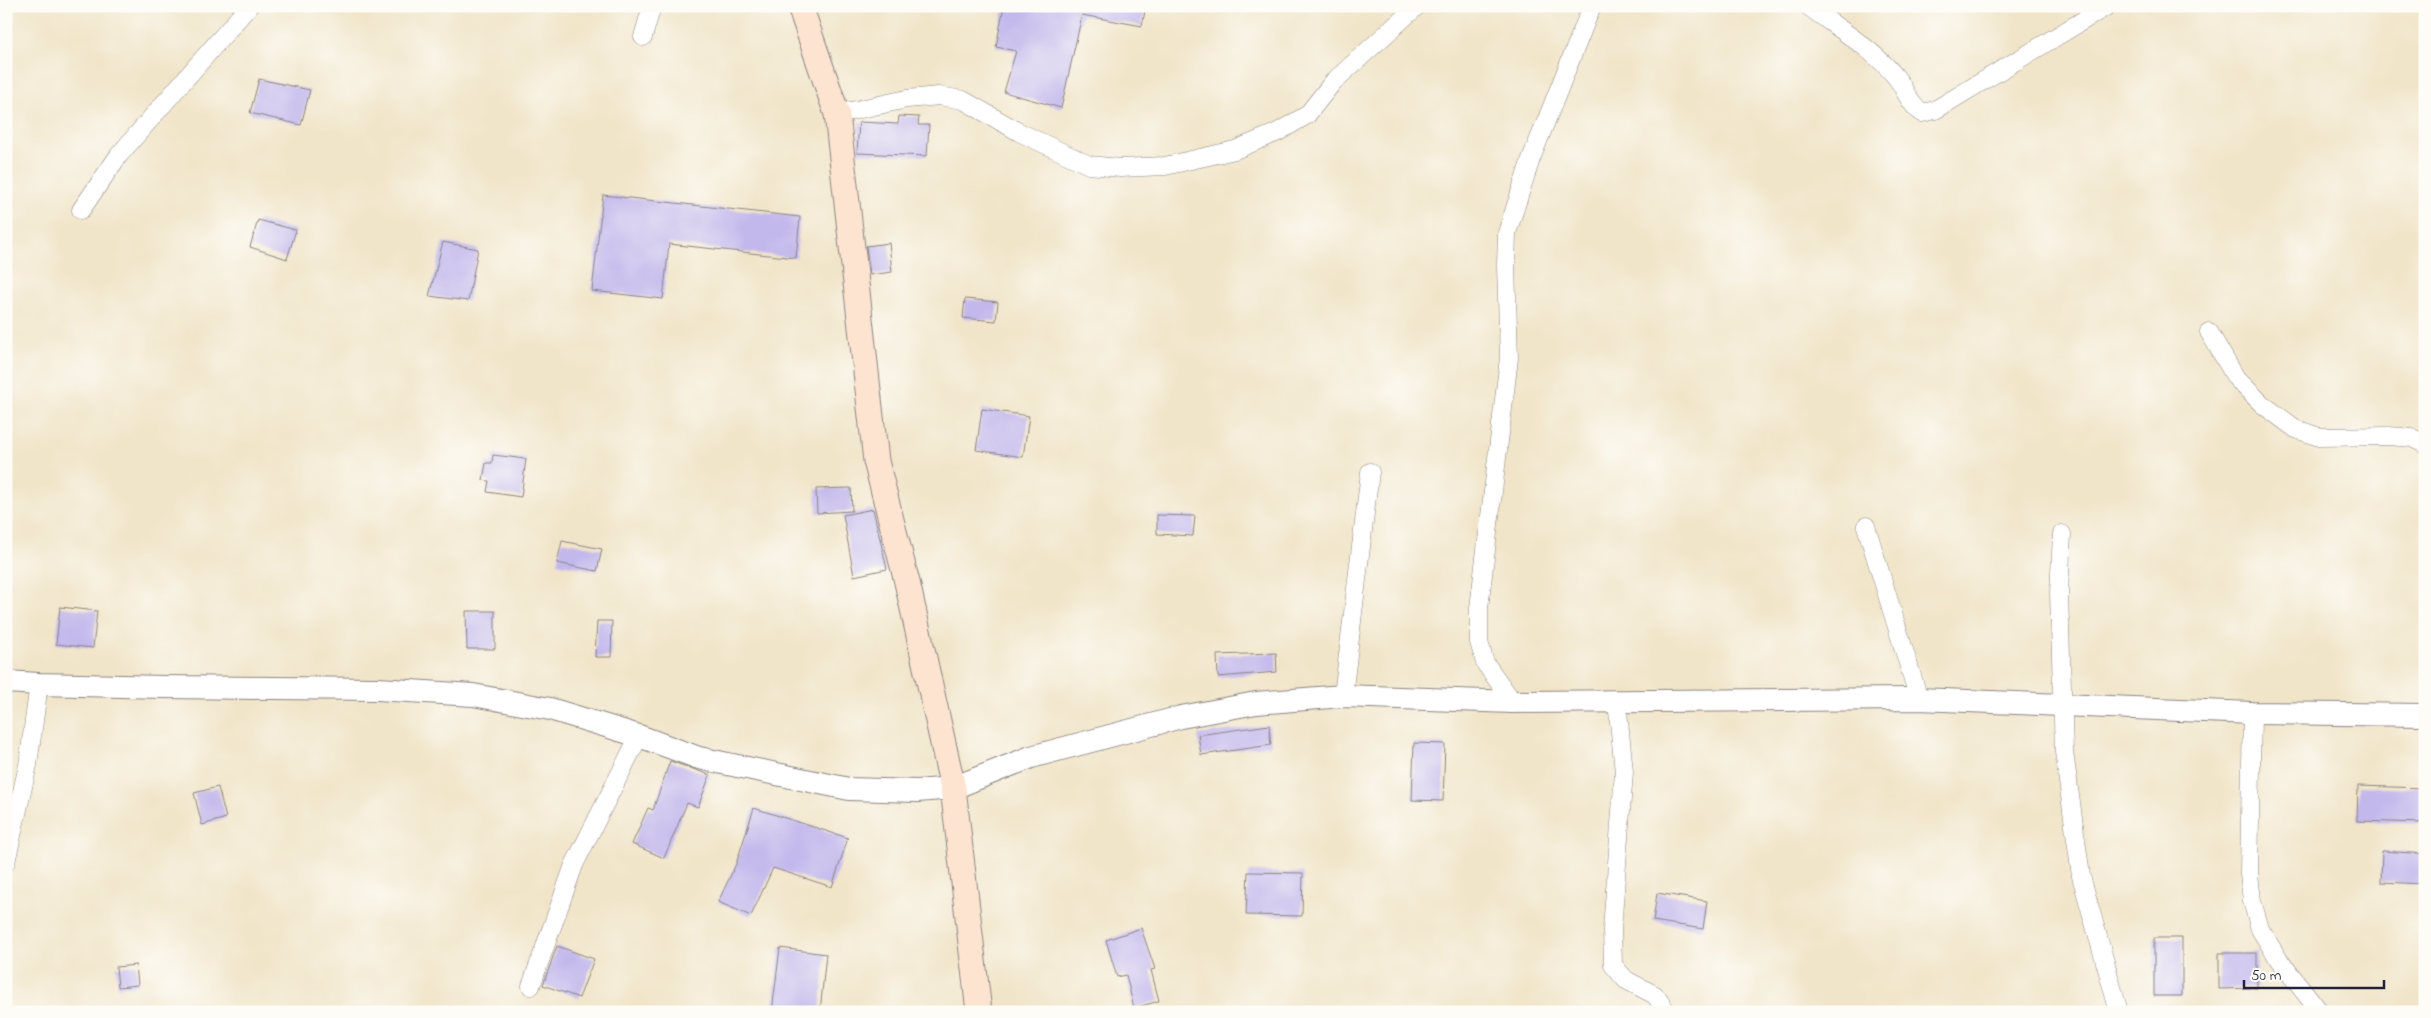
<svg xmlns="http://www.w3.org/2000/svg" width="2431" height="1018" font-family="'Indie Flower',sans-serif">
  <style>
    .building { fill: #c3b8ec }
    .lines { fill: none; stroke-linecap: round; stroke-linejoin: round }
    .minor-casing { stroke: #8a8482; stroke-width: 19 }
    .tertiary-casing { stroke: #8a8482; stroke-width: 24 }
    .secondary-casing { stroke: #8a8482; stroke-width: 27 }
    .minor { stroke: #fff; stroke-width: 18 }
    .tertiary { stroke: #fff; stroke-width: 22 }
    .secondary { stroke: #fde4d0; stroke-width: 25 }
  </style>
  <rect width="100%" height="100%" fill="#fdfcf7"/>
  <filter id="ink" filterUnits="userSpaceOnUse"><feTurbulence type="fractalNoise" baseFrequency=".02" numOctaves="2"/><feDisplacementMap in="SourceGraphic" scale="10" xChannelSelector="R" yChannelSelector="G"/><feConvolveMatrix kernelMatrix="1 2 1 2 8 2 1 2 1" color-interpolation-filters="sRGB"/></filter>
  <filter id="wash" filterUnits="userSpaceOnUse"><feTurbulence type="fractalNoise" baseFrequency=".0096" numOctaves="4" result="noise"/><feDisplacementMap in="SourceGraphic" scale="20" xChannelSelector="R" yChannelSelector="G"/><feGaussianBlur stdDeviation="1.12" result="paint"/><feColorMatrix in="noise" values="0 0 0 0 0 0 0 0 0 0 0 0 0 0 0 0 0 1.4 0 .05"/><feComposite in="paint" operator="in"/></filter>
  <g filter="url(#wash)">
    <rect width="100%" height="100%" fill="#f1e5c9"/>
    <g id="blocks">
      <path class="building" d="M1004,6H1146L1142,26L1082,15L1061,108L1004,92L1016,51L996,47Z
        M259,79L310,90L301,125L250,113Z
        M899,116L919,117L918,125H929L927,156L857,153L859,122L898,124Z
        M603,195L800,217L796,258L669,244L663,299L592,291Z
        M258,220L296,230L287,259L250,247Z
        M443,242L478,249L468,301L429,296Z
        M889,243L892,272L870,275L866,246Z
        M965,299L998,302L996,321L963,318Z
        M982,409L1029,416L1023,457L976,450Z
        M493,455L526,459L521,497L487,492L489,481L483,480L486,463H492Z
        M851,488L852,511L817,513L816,489Z
        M873,509L887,569L854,576L843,515Z
        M1157,515L1195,516L1193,536L1157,534Z
        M562,541L602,549L597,571L557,563Z
        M60,607L97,611L93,648L56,644Z
        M466,611H495V649H467Z
        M597,621H612L611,657H595Z
        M1276,653L1277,672L1218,677L1217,655Z
        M1269,725L1271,745L1201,755L1198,735Z
        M1414,743L1445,744L1443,801L1412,800Z
        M670,761L710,775L698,807L687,803L664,858L632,844L648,808L653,810Z
        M2358,786L2425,788V823L2357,821Z
        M218,787L226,818L202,825L194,793Z
        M754,808L848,838L832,887L773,868L751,916L718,902L736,864Z
        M2382,851L2425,854V884L2381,882Z
        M1248,872L1303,873L1302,916L1246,915Z
        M1657,893L1707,901L1703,929L1653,921Z
        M1141,928L1155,969L1151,970L1159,1001L1134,1008L1126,975L1117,977L1106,940Z
        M2154,938H2182V996H2154Z
        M557,946L594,959L579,998L543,985Z
        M780,948L826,954L820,1012H772Z
        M2219,953H2257V988L2219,989Z
        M136,965L138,985L118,987L116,967Z"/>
    </g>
  </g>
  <g filter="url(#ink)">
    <use href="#blocks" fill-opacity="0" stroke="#8a8482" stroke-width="1"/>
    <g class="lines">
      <g class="minor-casing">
        <path id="minor" d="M1808,6C1837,28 1872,48 1895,76C1906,89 1907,102 1922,113L1935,110L2107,6
          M643,37L652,6
          M837,114L907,99L939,96L963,100L1019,132L1089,165L1120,168L1165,166L1235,150L1278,132L1307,115L1333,82L1417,6
          M81,210L119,155L249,6
          M2209,332L2236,378L2262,404L2296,429L2319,437L2389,436L2412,438L2425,444
          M1866,526L1919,699
          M2062,534L2059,593L2064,752L2081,876L2119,1012
          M1343,696L1370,472
          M1617,701L1624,772L1612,929L1613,965L1626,980L1655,995L1667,1012
          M1513,702L1485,663L1479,642V608L1509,358L1506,266L1507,233L1531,159L1592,6
          M2252,713L2249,874L2252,901L2260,929L2279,960L2320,1012
          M6,862L28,765L39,684
          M531,986L574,865L639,736"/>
      </g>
      <g class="tertiary-casing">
        <path id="tertiary" d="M6,682L39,684L163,687L378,689L473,695L550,709L639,736L699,758L849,789L917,791L953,788L1031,757L1181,717L1256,703L1343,696L1513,702L1919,699L2252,713L2425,715"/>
      </g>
      <g class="secondary-casing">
        <path id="secondary" d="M800,6L837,114L876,461L907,582L953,788L979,1012"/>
      </g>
      <use href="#minor" class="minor"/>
      <use href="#tertiary" class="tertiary"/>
      <use href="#secondary" class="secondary"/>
    </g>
  </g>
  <rect width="2431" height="1018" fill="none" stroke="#fdfcf7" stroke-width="25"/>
  <path d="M2244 980v8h140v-8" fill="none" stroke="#22223b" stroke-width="2.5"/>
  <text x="2251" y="980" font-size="15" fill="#22223b" stroke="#fdfcf7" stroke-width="4" paint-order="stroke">50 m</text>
</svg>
